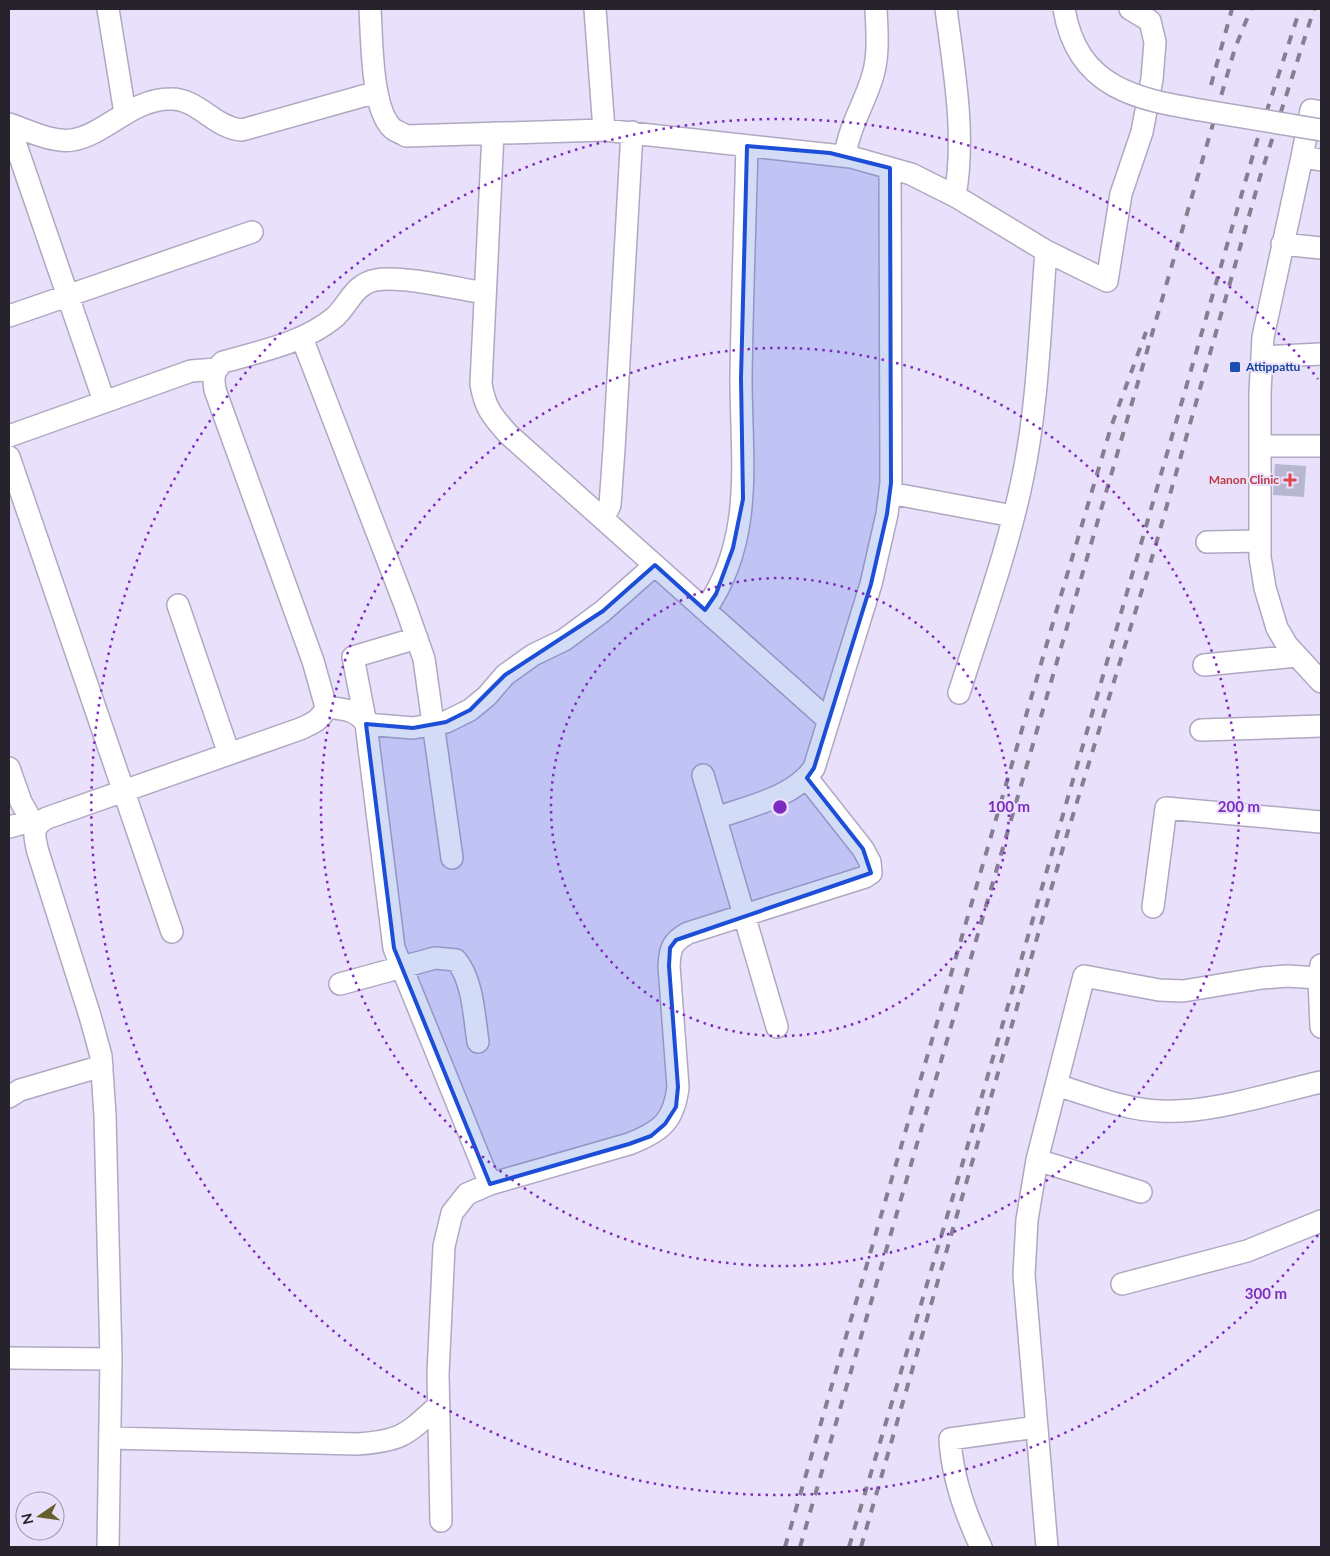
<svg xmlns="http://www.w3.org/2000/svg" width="1330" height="1556" font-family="Lato,sans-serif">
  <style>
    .building { fill: #b6b8d2 }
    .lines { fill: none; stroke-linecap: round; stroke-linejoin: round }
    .minor-casing { stroke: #b0a8c1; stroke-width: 24 }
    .minor { stroke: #fff; stroke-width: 21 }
    .rail { stroke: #857f91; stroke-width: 4; stroke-dasharray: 9 9; stroke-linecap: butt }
    .minor-bridge-casing { stroke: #b0a8c1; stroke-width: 24; stroke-linecap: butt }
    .minor-bridge { stroke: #fff; stroke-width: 21 }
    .marked { fill: #1d4ed8; fill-opacity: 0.2; stroke: #1d4ed8; stroke-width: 4; stroke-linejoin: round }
    .ring { fill: none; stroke: #7b2cbf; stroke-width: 2.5; stroke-dasharray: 2.5 5 }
    .transit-dot { fill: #1a4fb4; stroke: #e9e0fb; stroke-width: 2 }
    .health-dot { fill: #e0444e; stroke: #e9e0fb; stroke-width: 2 }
    .labels { text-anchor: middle; stroke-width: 4; stroke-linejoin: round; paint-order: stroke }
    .transit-label { font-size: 12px; font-weight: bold; fill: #164399; stroke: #e9e0fb; text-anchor: start }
    .health-label { font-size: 12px; font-weight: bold; fill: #be3a42; stroke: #e9e0fb; text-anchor: end }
    .centre { fill: #7b2cbf; stroke: #e9e0fb; stroke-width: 2.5 }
    .ring-label { font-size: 15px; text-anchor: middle; font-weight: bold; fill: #7b2cbf; stroke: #e9e0fb; stroke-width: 4; stroke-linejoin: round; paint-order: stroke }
  </style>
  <rect width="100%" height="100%" fill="#e9e0fb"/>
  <path class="building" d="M1275,464L1306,466L1304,497L1273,495Z"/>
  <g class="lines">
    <g class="minor-casing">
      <path id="minor" d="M108,9L125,113
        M370,9C372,38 371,108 392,128C395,131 402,133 406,136L604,130L851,157L911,174L955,196L1046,251L1107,281L1121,194L1142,132L1152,79L1155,42L1150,21L1130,9
        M595,9L604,130
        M946,9C954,70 966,135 955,196
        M1321,112L1311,110L1302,157L1321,160
        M9,124C27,130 52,143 72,140C105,135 131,99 170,99C198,98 214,128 242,130L377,92
        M9,125L104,401
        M493,133L481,384C485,408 492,416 508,434L827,719
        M845,156C849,126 865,103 873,75C879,54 877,31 876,9
        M1302,157L1263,337L1260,392V557L1265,588L1277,628L1287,645L1321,682
        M1282,244L1321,248
        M9,316L252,232
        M302,338L405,605L424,659L452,858
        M1262,357L1321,354
        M9,436L191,371L216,369
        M1260,446H1321
        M9,457L172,932
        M890,493L1013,516
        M603,519L610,505L614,449L632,132
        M1207,542L1260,541
        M178,605L229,754
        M705,610C755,539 741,459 741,378C742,301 745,223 747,146
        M417,638L353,657L366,724L394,948L490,1184
        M1204,665L1297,656
        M959,693C981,623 1007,553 1022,481C1038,406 1040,327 1046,251
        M326,707C342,709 357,709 366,724
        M366,724L413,728L446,722L470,710L487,696L505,675L533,655L564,640L603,611L655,565
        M1201,730L1321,726
        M9,768L21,802L35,827
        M703,775L777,1027
        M716,818C749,806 793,798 814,768L871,584L887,514L891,483L890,168
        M9,827L31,821
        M1153,907L1166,808L1321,822
        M1321,965L1319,978L1321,1027
        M340,984L435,958L456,960C473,980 474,1016 478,1042
        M1056,1085C1090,1095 1125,1110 1160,1111C1210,1114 1272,1093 1321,1082
        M9,1097L20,1090L102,1066
        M1037,1160L1141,1192
        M1122,1284L1247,1251L1321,1221
        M9,1358L111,1359
        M110,1438L357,1444C402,1441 406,1435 439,1405
        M441,1521L438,1374L444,1246L452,1213L467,1194L490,1184L629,1144C660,1132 674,1122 678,1087L669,966C670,948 672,942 688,933L865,877L871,873L870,862L863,849L807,778
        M108,1547L111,1359L105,1115L101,1056L90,1016L38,852C34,836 31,826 47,818L300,729C311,724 322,720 326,707L313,661L215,390C213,377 213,372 223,362C261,351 304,343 335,317C349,304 354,284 376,280C400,275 459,289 485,293
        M981,1547C965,1513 952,1477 950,1439L1036,1427
        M1047,1547L1024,1275L1027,1220L1037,1160L1084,976L1159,990L1183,991L1262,978L1287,976L1319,978"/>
    </g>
    <use href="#minor" class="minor"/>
    <path class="rail" d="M1211,85L1232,9
      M785,1547L1054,619L1111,427L1146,332
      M800,1547L1235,48L1251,9
      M849,1547L954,1193L1257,141L1300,9
      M861,1547L1065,841L1154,551L1260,177L1314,9"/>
    <g class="minor-bridge-casing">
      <path id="minor-bridge" d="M1064,9C1078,92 1142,100 1212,112C1249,118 1285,124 1321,130"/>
    </g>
    <use href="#minor-bridge" class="minor-bridge"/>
  </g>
  <path class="marked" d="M747,146L830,153L890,168L891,483L887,514L871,584L814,768L807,778L863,849L871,873L676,940L670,948L669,966L678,1087L676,1107L665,1124L651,1136L629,1144L490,1184L394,948L366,724L413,728L446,722L470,710L505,675L603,611L655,565L705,610L716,594L733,548L743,499L741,378Z"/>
  <g class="ring">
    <circle cx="780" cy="807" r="229"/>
    <circle cx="780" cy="807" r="459"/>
    <path d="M1318 1235A688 688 0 1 1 1318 379"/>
  </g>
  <rect class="transit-dot" x="1229" y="361" width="12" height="12" rx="2.5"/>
  <path class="health-dot" d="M1287.5 472.5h5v5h5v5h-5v5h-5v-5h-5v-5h5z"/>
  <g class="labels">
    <g class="transit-label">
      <text x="1246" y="371">Attippattu</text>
    </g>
    <g class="health-label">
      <text x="1279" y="484">Manon Clinic</text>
    </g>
  </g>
  <circle cx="780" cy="807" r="8" class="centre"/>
  <g class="ring-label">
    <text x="1009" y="812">100 m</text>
    <text x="1239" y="812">200 m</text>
    <text x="1266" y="1299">300 m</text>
  </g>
  <rect width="1330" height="1556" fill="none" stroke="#26232c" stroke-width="20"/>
  <g transform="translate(40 1516) rotate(257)"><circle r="24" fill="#e9e0fb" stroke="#9b94a8"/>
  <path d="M0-4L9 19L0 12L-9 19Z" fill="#675f2b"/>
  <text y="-8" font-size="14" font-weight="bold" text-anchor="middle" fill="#26232c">N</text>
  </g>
</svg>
